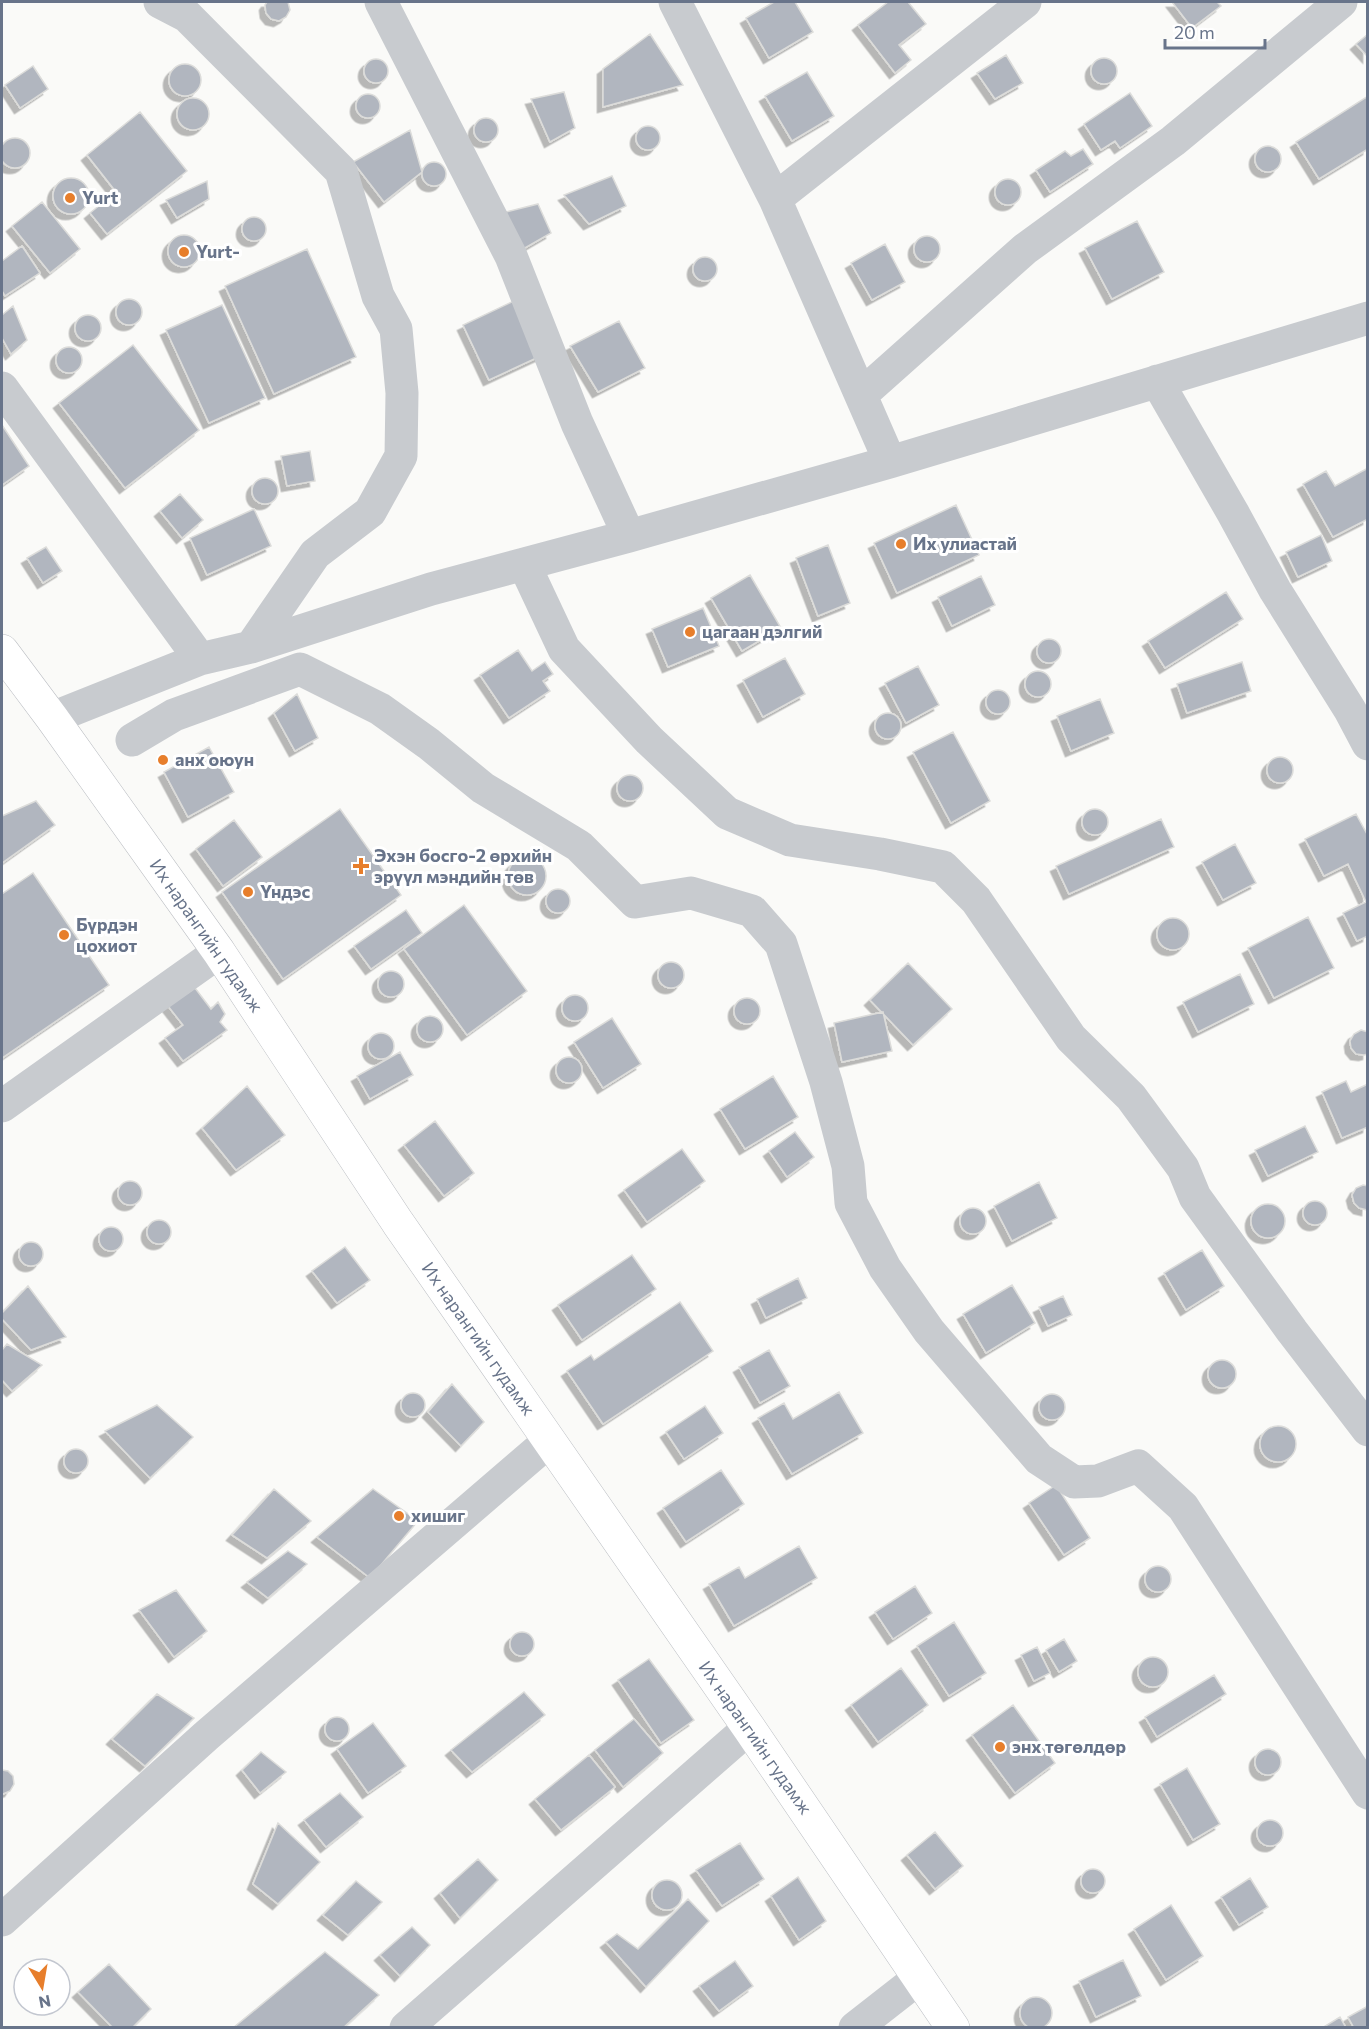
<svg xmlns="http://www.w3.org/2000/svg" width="1369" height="2029" font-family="Commissioner,sans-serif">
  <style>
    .building { fill: #b1b6bf; stroke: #dcdcda; stroke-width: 1.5; filter: url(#shadow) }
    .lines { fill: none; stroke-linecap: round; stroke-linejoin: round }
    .major-casing { stroke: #bbbec3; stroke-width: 34 }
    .minor { stroke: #c8cbcf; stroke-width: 33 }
    .major { stroke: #fff; stroke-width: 33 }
    .poi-dot { fill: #e77e2b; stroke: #fff; stroke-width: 2 }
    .labels { text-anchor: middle; stroke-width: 6; stroke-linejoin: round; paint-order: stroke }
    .poi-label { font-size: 18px; font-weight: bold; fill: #68748a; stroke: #fff; text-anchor: start }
    .street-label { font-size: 18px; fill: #68748a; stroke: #fff }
  </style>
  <defs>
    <filter id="shadow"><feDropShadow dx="-5.5" dy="5.5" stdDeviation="0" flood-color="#0004"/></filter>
  </defs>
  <rect width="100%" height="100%" fill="#fafaf8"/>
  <path class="building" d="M267,2H288L290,10L286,17L279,21L271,19L266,13L265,5Z
    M774,2H795L813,32L769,58L746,18Z
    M888,2H908L926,24L899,45L911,60L895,73L858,25Z
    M1172,2H1217L1221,6L1192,28Z
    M650,34L683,85L603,107V69Z
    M1368,34V57L1356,44Z
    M1006,55L1023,83L995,99L977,73Z
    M1091 71a13 13 0 1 1 26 0a13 13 0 1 1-26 0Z
    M364 71a12 12 0 1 1 24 0a12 12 0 1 1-24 0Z
    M169 80a16 16 0 1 1 32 0a16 16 0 1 1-32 0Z
    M33,66L48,89L20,108L5,85Z
    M807,72L834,116L792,141L765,96Z
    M564,92L575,128L550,142L531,99Z
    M1130,93L1152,126L1120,148L1115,141L1101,150L1084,124Z
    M356 106a12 12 0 1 1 24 0a12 12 0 1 1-24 0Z
    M1368,96V149L1319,179L1296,142Z
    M177 114a16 16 0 1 1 32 0a16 16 0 1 1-32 0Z
    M140,112L187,171L107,234L90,213L116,192L87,155Z
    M474 130a12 12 0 1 1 24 0a12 12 0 1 1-24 0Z
    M636 138a12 12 0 1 1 24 0a12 12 0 1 1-24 0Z
    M410,130L422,172L384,202L353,162Z
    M0 153a15 15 0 1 1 30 0a15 15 0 1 1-30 0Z
    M1255 159a13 13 0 1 1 26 0a13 13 0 1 1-26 0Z
    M1083,149L1093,164L1050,192L1036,170L1065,151L1071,156Z
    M422 174a12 12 0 1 1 24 0a12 12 0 1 1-24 0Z
    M612,176L626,206L589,224L564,195Z
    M53 196a18 18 0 1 1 36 0a18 18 0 1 1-36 0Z
    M995 192a13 13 0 1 1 26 0a13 13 0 1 1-26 0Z
    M207,181L209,199L177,218L166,200Z
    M42,202L80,249L50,273L12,226Z
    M538,204L551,233L511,256L490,216Z
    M242 229a12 12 0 1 1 24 0a12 12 0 1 1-24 0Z
    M1137,221L1164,272L1112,299L1085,248Z
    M168 251a16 16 0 1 1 32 0a16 16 0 1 1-32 0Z
    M914 249a13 13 0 1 1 26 0a13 13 0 1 1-26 0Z
    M885,244L905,282L872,300L851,263Z
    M22,246L40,273L5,296L2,291V261Z
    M307,249L356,357L274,394L225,286Z
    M693 269a12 12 0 1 1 24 0a12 12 0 1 1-24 0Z
    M518,299L545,354L489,380L463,325Z
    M116 312a13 13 0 1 1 26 0a13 13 0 1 1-26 0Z
    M222,305L265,398L209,423L166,330Z
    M13,306L27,340L11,354L2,338V315Z
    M75 328a13 13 0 1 1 26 0a13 13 0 1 1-26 0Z
    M619,321L645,368L598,392L570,346Z
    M133,345L199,430L125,488L59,403Z
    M56 360a13 13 0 1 1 26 0a13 13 0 1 1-26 0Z
    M2,425L29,466L2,485Z
    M310,451L315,481L287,486L281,456Z
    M1368,468V519L1333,537L1303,484L1326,471L1335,486Z
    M252 491a13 13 0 1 1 26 0a13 13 0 1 1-26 0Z
    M180,494L203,520L182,538L160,511Z
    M956,505L979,555L897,593L874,543Z
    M254,509L271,546L207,575L190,538Z
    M1321,535L1332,561L1298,577L1286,552Z
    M828,545L850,603L818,616L796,558Z
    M46,547L62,571L43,583L27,558Z
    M750,575L781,628L742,651L711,598Z
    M981,576L995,605L952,626L938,597Z
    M1226,592L1243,619L1165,668L1148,641Z
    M703,608L719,646L668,667L652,629Z
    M1037 651a12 12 0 1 1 24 0a12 12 0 1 1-24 0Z
    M518,650L532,671L545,662L553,674L543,681L550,691L509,718L480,675Z
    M785,658L805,694L763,717L743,680Z
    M1242,662L1251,691L1187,713L1177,684Z
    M918,666L939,705L906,723L885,683Z
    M1025 684a13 13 0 1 1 26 0a13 13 0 1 1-26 0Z
    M986 702a12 12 0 1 1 24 0a12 12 0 1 1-24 0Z
    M297,694L318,738L295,751L274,713Z
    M1100,699L1114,733L1071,751L1057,716Z
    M875 726a13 13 0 1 1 26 0a13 13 0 1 1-26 0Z
    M953,732L990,801L951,823L913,752Z
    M209,747L234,792L188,817L164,772Z
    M1267 770a13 13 0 1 1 26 0a13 13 0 1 1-26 0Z
    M617 788a13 13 0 1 1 26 0a13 13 0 1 1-26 0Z
    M36,801L55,825L2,863V816Z
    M340,809L401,895L283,979L222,892Z
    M1082 822a13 13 0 1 1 26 0a13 13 0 1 1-26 0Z
    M1356,814L1368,836V936L1357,941L1343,913L1366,902L1348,864L1324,876L1305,839Z
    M1161,819L1174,847L1069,894L1056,866Z
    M234,820L262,857L223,886L196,849Z
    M1235,844L1256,883L1223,900L1202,862Z
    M508 876a19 19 0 1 1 38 0a19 19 0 1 1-38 0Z
    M33,873L109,985L2,1058V894Z
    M546 901a12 12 0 1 1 24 0a12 12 0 1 1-24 0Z
    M464,905L527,991L467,1035L404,949Z
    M406,910L422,933L371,969L354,946Z
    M1308,917L1334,968L1274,998L1248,948Z
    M1157 934a16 16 0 1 1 32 0a16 16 0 1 1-32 0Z
    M658 975a13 13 0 1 1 26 0a13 13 0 1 1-26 0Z
    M908,963L952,1009L913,1045L870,1000Z
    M378 984a13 13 0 1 1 26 0a13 13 0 1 1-26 0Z
    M1240,974L1254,1004L1198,1032L1183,1002Z
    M195,988L211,1009L218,1002L225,1014L220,1022L227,1030L183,1061L165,1038L183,1025L168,1006Z
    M562 1008a13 13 0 1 1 26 0a13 13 0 1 1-26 0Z
    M734 1011a13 13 0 1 1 26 0a13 13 0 1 1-26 0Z
    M883,1012L892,1051L842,1062L834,1023Z
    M417 1029a13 13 0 1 1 26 0a13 13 0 1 1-26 0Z
    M612,1018L641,1064L603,1088L574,1042Z
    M1361,1030L1368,1032V1054L1364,1055L1356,1054L1351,1048L1350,1041L1354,1034Z
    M368 1046a13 13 0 1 1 26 0a13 13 0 1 1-26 0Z
    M400,1052L413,1075L370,1099L357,1076Z
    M556 1070a13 13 0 1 1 26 0a13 13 0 1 1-26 0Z
    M773,1076L798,1117L745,1149L720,1109Z
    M1346,1081L1351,1092L1368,1084V1127L1342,1138L1322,1092Z
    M247,1086L285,1135L236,1170L202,1128Z
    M435,1121L474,1173L444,1196L404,1145Z
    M1305,1126L1318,1152L1268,1176L1255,1150Z
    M795,1132L814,1157L787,1177L769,1151Z
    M682,1149L705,1181L647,1222L624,1190Z
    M118 1193a12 12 0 1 1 24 0a12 12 0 1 1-24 0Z
    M1039,1182L1057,1218L1012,1241L994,1206Z
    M1363,1185L1368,1186L1367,1210L1359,1208L1354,1203L1352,1195L1356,1188Z
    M1303 1213a12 12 0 1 1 24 0a12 12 0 1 1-24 0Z
    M1251 1221a17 17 0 1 1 34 0a17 17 0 1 1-34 0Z
    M960 1221a13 13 0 1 1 26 0a13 13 0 1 1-26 0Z
    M147 1232a12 12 0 1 1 24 0a12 12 0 1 1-24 0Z
    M99 1239a12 12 0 1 1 24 0a12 12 0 1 1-24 0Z
    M19 1254a12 12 0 1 1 24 0a12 12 0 1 1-24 0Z
    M345,1247L370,1280L337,1303L312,1271Z
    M1202,1250L1224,1286L1186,1310L1164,1273Z
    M632,1255L656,1289L582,1340L558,1305Z
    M798,1278L807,1298L766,1318L757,1299Z
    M1012,1285L1035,1323L986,1353L963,1314Z
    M28,1286L66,1337L31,1350L2,1319V1313Z
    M1063,1296L1072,1315L1048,1326L1039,1307Z
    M680,1302L713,1351L603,1424L567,1371L591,1355L594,1360Z
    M7,1344L42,1365L12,1391L2,1380V1350Z
    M769,1350L790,1386L760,1403L739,1367Z
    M1208 1374a14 14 0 1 1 28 0a14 14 0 1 1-28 0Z
    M452,1384L484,1422L461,1446L428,1412Z
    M839,1392L863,1433L792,1474L758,1418L784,1403L793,1419Z
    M401 1405a12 12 0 1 1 24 0a12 12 0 1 1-24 0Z
    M1039 1407a13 13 0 1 1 26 0a13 13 0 1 1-26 0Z
    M157,1405L193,1437L150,1478L105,1431Z
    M705,1406L723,1433L684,1459L666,1432Z
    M1260 1444a18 18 0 1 1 36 0a18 18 0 1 1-36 0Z
    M64 1461a12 12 0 1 1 24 0a12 12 0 1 1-24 0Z
    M721,1470L744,1504L686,1542L663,1508Z
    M1056,1485L1090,1538L1064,1555L1029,1503Z
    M274,1489L311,1521L267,1558L232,1535Z
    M373,1489L418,1521L370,1578L317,1537Z
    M799,1546L817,1578L734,1626L709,1584L739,1567L745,1578Z
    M288,1551L307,1564L268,1598L247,1582Z
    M1145 1579a13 13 0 1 1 26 0a13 13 0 1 1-26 0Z
    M915,1586L932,1613L893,1639L875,1612Z
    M176,1590L207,1631L174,1657L139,1610Z
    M954,1622L986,1673L949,1696L917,1646Z
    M510 1644a12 12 0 1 1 24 0a12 12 0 1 1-24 0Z
    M1064,1639L1077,1661L1059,1672L1046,1650Z
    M1037,1647L1050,1673L1034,1681L1021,1655Z
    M1138 1672a15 15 0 1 1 30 0a15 15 0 1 1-30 0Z
    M649,1659L694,1720L661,1743L618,1680Z
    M901,1668L928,1705L878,1742L851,1705Z
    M1214,1675L1226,1694L1157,1737L1145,1717Z
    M524,1692L545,1715L472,1772L451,1750Z
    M157,1694L194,1718L145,1766L112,1739Z
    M1013,1705L1055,1763L1015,1793L972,1735Z
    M325 1729a12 12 0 1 1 24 0a12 12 0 1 1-24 0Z
    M634,1719L663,1753L623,1787L595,1750Z
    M373,1723L406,1766L368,1793L337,1749Z
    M1255 1762a13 13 0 1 1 26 0a13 13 0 1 1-26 0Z
    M261,1752L286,1772L260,1793L242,1770Z
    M589,1755L615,1787L561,1830L535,1799Z
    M1187,1768L1220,1824L1193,1840L1160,1784Z
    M2,1770L8,1771L13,1776L14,1784L10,1791L3,1794H2Z
    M340,1793L363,1817L326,1847L304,1820Z
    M1257 1833a13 13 0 1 1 26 0a13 13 0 1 1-26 0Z
    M278,1823L320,1862L278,1904L253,1884Z
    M935,1832L963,1866L935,1889L907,1855Z
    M740,1843L764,1879L722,1906L696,1870Z
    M478,1859L498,1880L460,1918L440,1893Z
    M1081 1881a12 12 0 1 1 24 0a12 12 0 1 1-24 0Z
    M798,1877L826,1921L799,1940L771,1896Z
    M1250,1878L1268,1907L1239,1925L1221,1897Z
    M652 1895a15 15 0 1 1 30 0a15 15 0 1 1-30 0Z
    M356,1881L382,1902L348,1935L323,1915Z
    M688,1899L709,1921L646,1987L606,1942L617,1934L638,1949Z
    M1171,1905L1203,1956L1166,1980L1134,1929Z
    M412,1927L430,1945L400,1976L380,1955Z
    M325,1952L379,1995L343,2028H233Z
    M1123,1960L1141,1996L1096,2017L1079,1981Z
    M735,1961L753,1986L719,2011L699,1986Z
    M109,1964L151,2009L132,2028H113L78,1992Z
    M1020 2013a16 16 0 1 1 32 0a16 16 0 1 1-32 0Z
    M1368,2006V2028H1354L1348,2017Z
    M1340,2017L1346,2028H1322Z"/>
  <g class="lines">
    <g class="major-casing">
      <path id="major" d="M2,651L52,718L219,952L398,1223L749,1728L953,2028"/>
    </g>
    <path class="minor" d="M160,2L187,16L341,171L378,296L396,329L402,393L401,456L370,512L315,554L251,647
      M381,2L511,256L577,423L629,536
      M675,2L775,199L890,462
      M775,199L1025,2
      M1157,381L1233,513L1275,590L1350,710L1368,744
      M2,388L200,659
      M861,395L1025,249L1173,141L1341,2
      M524,564L564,649L649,740L727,813L790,840L880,854L943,867L976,900L1071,1038L1131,1097L1183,1168L1195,1197L1292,1331L1368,1430
      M52,718L200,659L251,647L431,589L629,536L890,462L1368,318
      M132,740L174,715L300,669L380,709L429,744L483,788L579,846L635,902L691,893L752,911L781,944L826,1082L848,1166L851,1203L885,1268L929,1331L1039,1459L1074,1482L1098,1481L1138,1466L1183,1507L1368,1793
      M2,1106L219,952
      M2,1920L206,1736L549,1441
      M406,2028L749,1728
      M855,2028L919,1978"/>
    <use href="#major" class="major"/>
  </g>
  <g class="poi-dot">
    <circle cx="70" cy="198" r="6"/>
    <circle cx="184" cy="252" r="6"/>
    <circle cx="901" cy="544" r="6"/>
    <circle cx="690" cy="632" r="6"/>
    <circle cx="163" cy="760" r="6"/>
    <path d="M358 857h6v6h6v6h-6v6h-6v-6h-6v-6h6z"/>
    <circle cx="248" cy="892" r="6"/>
    <circle cx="64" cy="935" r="6"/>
    <circle cx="399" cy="1516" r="6"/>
    <circle cx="1000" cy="1747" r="6"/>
  </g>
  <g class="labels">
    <g class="poi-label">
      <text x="82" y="204">Yurt</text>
      <text x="196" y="258">Yurt-</text>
      <text x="913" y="550">Их улиастай</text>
      <text x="702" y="638">цагаан дэлгий</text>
      <text x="175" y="766">анх оюун</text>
      <text x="374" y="862">Эхэн босго-2 өрхийн<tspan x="374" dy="21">эрүүл мэндийн төв</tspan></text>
      <text x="260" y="898">Үндэс</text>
      <text x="76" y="931">Бүрдэн<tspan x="76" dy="21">цохиот</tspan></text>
      <text x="411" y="1522">хишиг</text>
      <text x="1012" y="1753">энх төгөлдөр</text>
    </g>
    <g class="street-label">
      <text transform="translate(206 936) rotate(55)" y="6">Их нарангийн гудамж</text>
      <text transform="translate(478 1339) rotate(55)" y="6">Их нарангийн гудамж</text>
      <text transform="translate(755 1738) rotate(55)" y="6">Их нарангийн гудамж</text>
    </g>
  </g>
  <rect width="1369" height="2029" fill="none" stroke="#68748a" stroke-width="6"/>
  <g transform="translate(42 1987) rotate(169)"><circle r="28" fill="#ffffff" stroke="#c3c7d0" stroke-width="1.5"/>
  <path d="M0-4.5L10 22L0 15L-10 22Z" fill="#e77e2b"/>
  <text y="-9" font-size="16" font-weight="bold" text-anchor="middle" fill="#68748a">N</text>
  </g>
  <path d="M1165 39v9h100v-9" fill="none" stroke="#68748a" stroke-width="3"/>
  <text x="1174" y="39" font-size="18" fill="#68748a" stroke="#ffffff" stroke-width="4.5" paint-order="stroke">20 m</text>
</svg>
